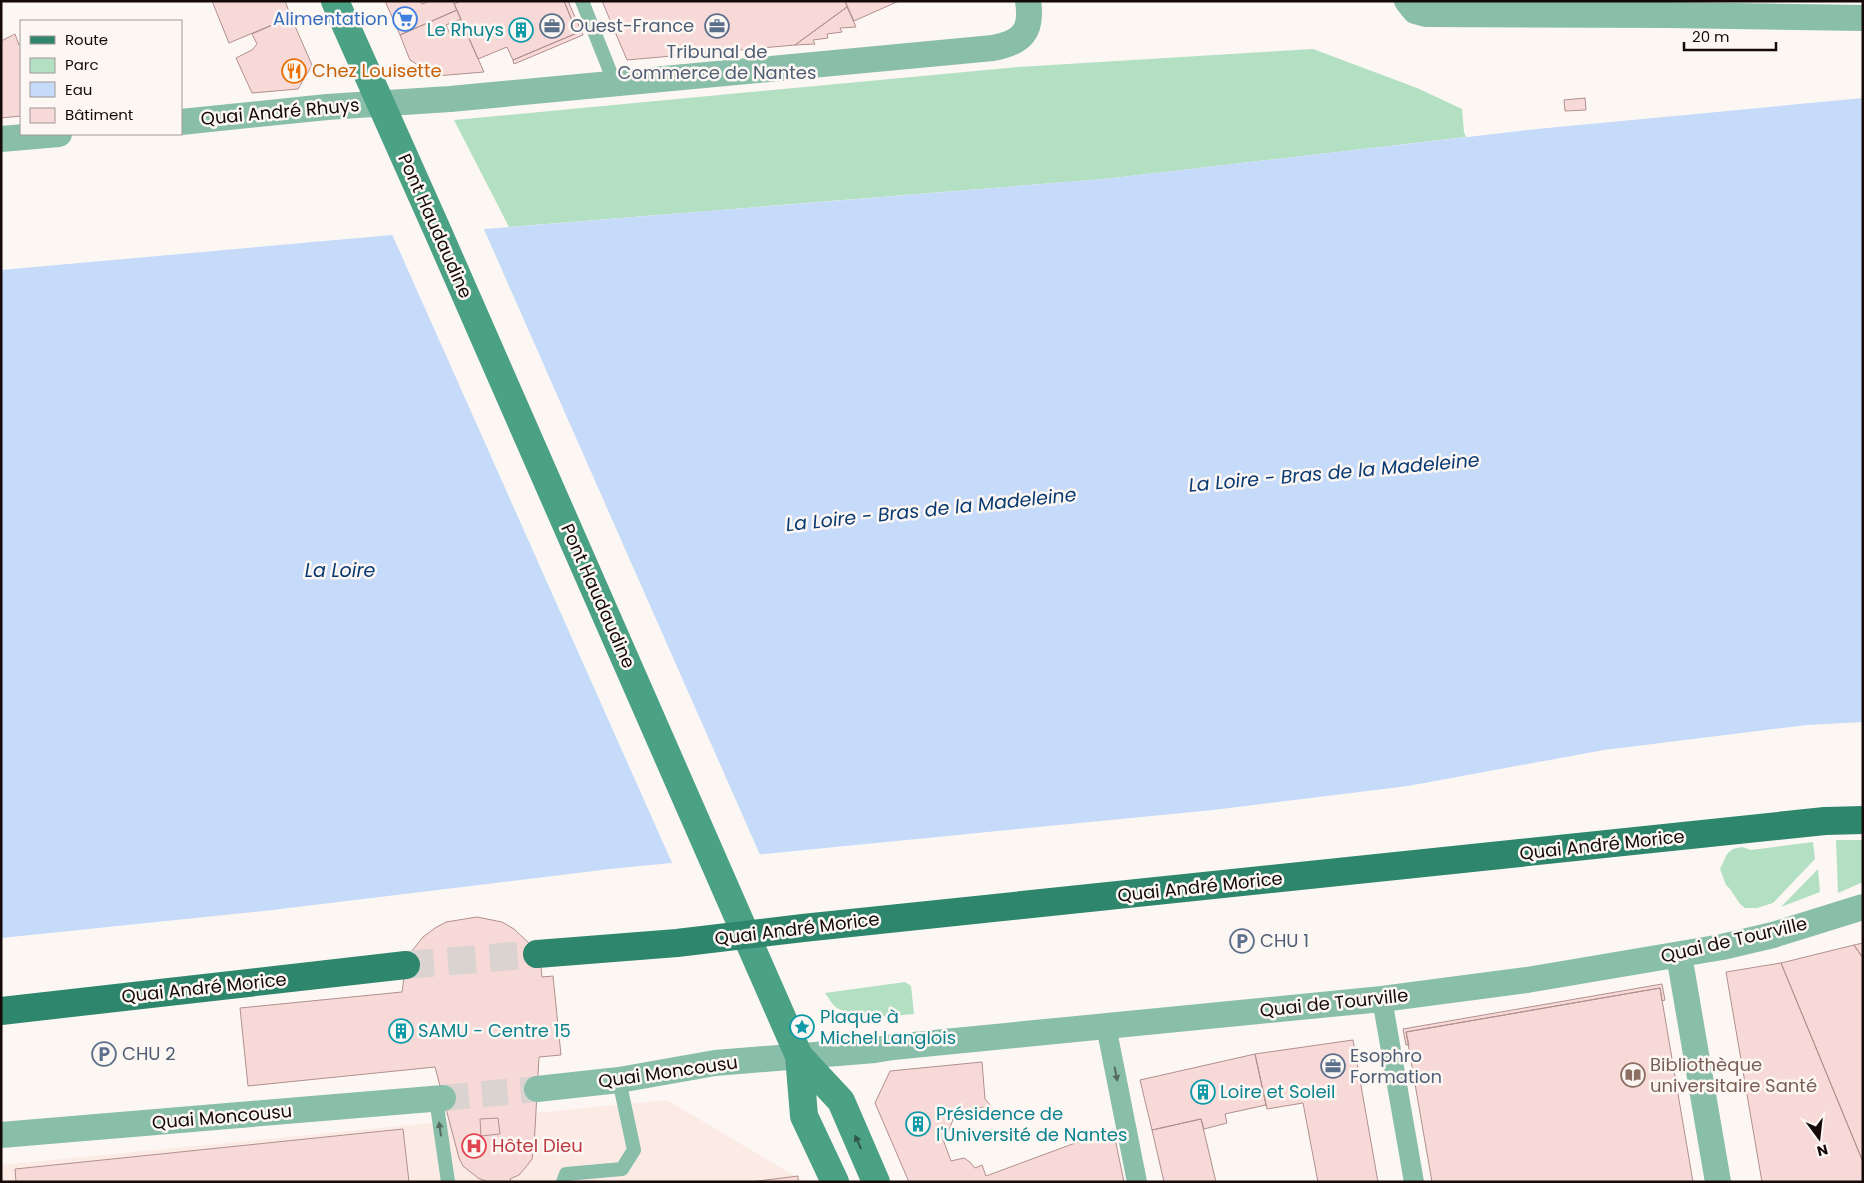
<svg xmlns="http://www.w3.org/2000/svg" width="1864" height="1183" font-family="Poppins,sans-serif">
  <style>
    .built { fill: #fcebe5 }
    .green { fill: #b3dfc3 }
    .water { fill: #c5dbf9 }
    .pier { fill: #fdf7f4 }
    .building { fill: #f7dad8; stroke: #b1908e }
    .lines { fill: none; stroke-linecap: round; stroke-linejoin: round }
    .minor-tunnel { stroke: #dad3d0; stroke-width: 26; stroke-dasharray: 26 13; stroke-linecap: butt }
    .primary-tunnel { stroke: #dad3d0; stroke-width: 28; stroke-dasharray: 28 14; stroke-linecap: butt }
    .service { stroke: #89beaa; stroke-width: 14 }
    .pedestrian { stroke: #89beaa; stroke-width: 20 }
    .minor { stroke: #89beaa; stroke-width: 26 }
    .secondary { stroke: #4ba184; stroke-width: 28 }
    .primary { stroke: #2e876c; stroke-width: 28 }
    .oneway { fill: #556d61 }
    .oneway2 { fill: #305646 }
    .labels { text-anchor: middle; stroke-width: 5; stroke-linejoin: round; paint-order: stroke }
    .shop-label { font-size: 18px; fill: #366cbe; stroke: #fdf7f4; text-anchor: end }
    .service-label { font-size: 18px; fill: #4e5e75; stroke: #fdf7f4; text-anchor: start }
    .culture-label { font-size: 18px; fill: #0d838f; stroke: #fdf7f4; text-anchor: start }
    .food-label { font-size: 18px; fill: #c56008; stroke: #fdf7f4; text-anchor: start }
    .street-label { font-size: 18px; fill: #150a07; stroke: #fdf7f4 }
    .education-label { font-size: 18px; fill: #785e54; stroke: #fdf7f4; text-anchor: start }
    .health-label { font-size: 18px; fill: #be3a42; stroke: #fdf7f4; text-anchor: start }
    .water-label { font-size: 19px; font-style: italic; fill: #073972; stroke: #fdf7f4 }
  </style>
  <rect width="100%" height="100%" fill="#fdf7f4"/>
  <path class="built" d="M667,1100L805,1182H1V1165Z"/>
  <path class="green" d="M1313,49L1417,88L1462,109L1464,132L1466,137L1104,179L509,227L454,120L1018,67Z
    M1836,840H1863V882L1838,893Z
    M1813,842L1815,859L1773,903L1757,908H1745L1740,904L1730,889L1726,885L1720,869L1727,854L1733,849L1742,847L1751,850Z
    M1818,869L1820,892L1781,907Z
    M905,982L911,986L914,1014C890,1016 860,1021 837,1008C832,1005 829,998 825,993Z"/>
  <path class="water" d="M1863,98V722L1807,725L1604,750L1408,786L1213,810L610,869L264,911L1,938V270L392,235L485,229L1104,179L1537,129Z"/>
  <path class="pier" d="M483,227L761,857L673,865L391,232Z"/>
  <path class="building" d="M212,1H285L291,17L229,43Z
    M385,1H420L422,4L430,1H453L457,10L400,35Z
    M461,1H564L577,33L513,60L507,47L478,59L454,4Z
    M564,1H568L583,35L514,64L513,60L577,33Z
    M602,1H845L847,7L795,45L627,60Z
    M845,1H899L854,21Z
    M847,7L856,27L840,28L842,32L827,34L828,38L813,40L815,44L795,45Z
    M457,10L461,19L446,25L450,34L464,27L484,72L436,76L410,60L400,35Z
    M291,17L312,65L298,89L252,93L236,58L252,50L257,44L252,34Z
    M15,34L19,45L21,44V116L1,118V41Z
    M1585,98L1586,110L1565,111L1564,100Z
    M477,917L502,922L514,929L531,945L541,967L542,977L553,976L561,1055L539,1057L534,1147L532,1159L526,1167L519,1175L510,1179L511,1182H488L478,1178L463,1166L459,1158L435,1067L248,1086L240,1008L402,992L404,977L411,952L423,937L435,928L446,922Z
    M1863,943V958L1854,945Z
    M1854,945L1863,958V1162L1781,963Z
    M1781,963L1863,1162V1182H1762L1726,972Z
    M1662,984L1665,1000L1662,1001L1660,988L1406,1032L1409,1045H1406L1403,1029Z
    M1660,988L1693,1182H1432L1406,1032Z
    M1353,1040L1378,1182H1318L1303,1103L1267,1109L1255,1054Z
    M1255,1054L1266,1105L1225,1114L1227,1123L1204,1129L1201,1119L1152,1130L1140,1080Z
    M982,1062L985,1099L991,1106L947,1113L953,1120L947,1134H941L951,1161L964,1158L970,1162L975,1168L982,1165L986,1176L1113,1129L1124,1182H909L875,1103L890,1071Z
    M498,1118L500,1134L481,1136L480,1119Z
    M1201,1119L1216,1182H1164L1152,1130Z
    M403,1129L409,1182H16L15,1169Z
    M798,1176V1182H750Z"/>
  <g class="lines">
    <path class="minor-tunnel" d="M443,1098L537,1089"/>
    <path class="primary-tunnel" d="M406,965L537,954"/>
    <path class="service" d="M582,1L615,84
      M436,1099L448,1182
      M563,1182L566,1174L622,1169L634,1150L619,1080"/>
    <path class="pedestrian" d="M1382,999L1414,1182
      M1106,1026L1137,1182"/>
    <path class="minor" d="M1407,1L1415,11L1426,14L1668,15L1863,18
      M181,122L327,107L450,99L993,48C1021,43 1033,32 1028,1
      M1,139L59,134
      M1679,955L1718,1182
      M537,1089L619,1080L715,1063L875,1050L893,1047L1382,999L1527,980L1722,947L1773,935L1863,907
      M1,1135L443,1098"/>
    <path class="secondary" d="M335,1L438,232L799,1056L841,1101L876,1182
      M799,1056L804,1116L835,1182"/>
    <path class="primary" d="M537,954L677,943L803,928L1825,821L1863,820
      M1,1011L406,965"/>
  </g>
  <defs><path id="oneway-solid" d="M-6-.8H1V-3.2L6.5 0L1 3.2V.8H-6Z" transform="scale(1.25)"/></defs>
  <g class="oneway">
    <use href="#oneway-solid" transform="translate(1116 1074) rotate(79)"/>
    <use href="#oneway-solid" transform="translate(440 1129) rotate(-98)"/>
  </g>
  <use class="oneway2" href="#oneway-solid" transform="translate(858 1142) rotate(-114)"/>
  <defs>
    <g id="supermarket-ring" transform="scale(1.25)"><circle r="9.5" fill="#fdf7f4" stroke="#3f7fe0" stroke-width="1.5"/><path d="M-6-5.5h2.5l.6 2H6L4.5 2H-2.5L-4.4-4H-6ZM-1.5 3.2a1.3 1.3 0 1 0 .1 0ZM3 3.2a1.3 1.3 0 1 0 .1 0Z" fill="#3f7fe0"/></g>
    <g id="office-ring" transform="scale(1.25)"><circle r="9.5" fill="#fdf7f4" stroke="#5c6f8a" stroke-width="1.5"/><path d="M-6-3h4V-5.5h4V-3h4V5H-6ZM-1-4.5V-3h2v-1.5ZM-6 0V1H6V0Z" fill="#5c6f8a"/></g>
    <g id="building-ring" transform="scale(1.25)"><circle r="9.5" fill="#fdf7f4" stroke="#0f9aa8" stroke-width="1.5"/><path d="M-4-6H4V6H1V3H-1V6H-4ZM-2.5-4.3h1.7v1.8h-1.7ZM.8-4.3h1.7v1.8H.8ZM-2.5-1h1.7V.8h-1.7ZM.8-1h1.7V.8H.8Z" fill="#0f9aa8"/></g>
    <g id="restaurant-ring" transform="scale(1.25)"><circle r="9.5" fill="#fdf7f4" stroke="#e8710a" stroke-width="1.5"/><path d="M-5-6h1v4h1v-4h1v4h1v-4h1v5L-1.5 .5V6h-2V.5L-5-1ZM5-6V6H3V1.5H1.5Q1.5-4 5-6Z" fill="#e8710a"/></g>
    <g id="parking-ring" transform="scale(1.25)"><circle r="9.5" fill="#fdf7f4" stroke="#5c6f8a" stroke-width="1.5"/><path d="M-3.5-5.5H1a3.5 3.5 0 0 1 0 7H-1V5.5H-3.5ZM-1-3.4V-.6H.8a1.4 1.4 0 0 0 0-2.8Z" fill="#5c6f8a"/></g>
    <g id="sight-ring" transform="scale(1.25)"><circle r="9.5" fill="#fdf7f4" stroke="#0f9aa8" stroke-width="1.5"/><path d="M0-6L1.8-2.2L6-1.7L2.9 1.2L3.7 5.4L0 3.3L-3.7 5.4L-2.9 1.2L-6-1.7L-1.8-2.2Z" fill="#0f9aa8"/></g>
    <g id="library-ring" transform="scale(1.25)"><circle r="9.5" fill="#fdf7f4" stroke="#8d6e63" stroke-width="1.5"/><path d="M-6-4Q-3-5.5-.7-3.5V5Q-3 3-6 4ZM6-4Q3-5.5 .7-3.5V5Q3 3 6 4Z" fill="#8d6e63"/></g>
    <g id="hospital-ring" transform="scale(1.25)"><circle r="9.5" fill="#fdf7f4" stroke="#e0444e" stroke-width="1.5"/><path d="M-5-5h3v3.5h4V-5h3V5h-3V1.5h-4V5h-3Z" fill="#e0444e"/></g>
  </defs>
  <g fill-rule="evenodd">
    <use href="#supermarket-ring" x="405" y="19"/>
    <use href="#office-ring" x="552" y="26"/>
    <use href="#office-ring" x="717" y="26"/>
    <use href="#building-ring" x="521" y="30"/>
    <use href="#restaurant-ring" x="294" y="71"/>
    <use href="#parking-ring" x="1242" y="941"/>
    <use href="#sight-ring" x="802" y="1027"/>
    <use href="#building-ring" x="401" y="1031"/>
    <use href="#parking-ring" x="104" y="1054"/>
    <use href="#office-ring" x="1333" y="1066"/>
    <use href="#library-ring" x="1633" y="1075"/>
    <use href="#building-ring" x="1203" y="1092"/>
    <use href="#building-ring" x="918" y="1124"/>
    <use href="#hospital-ring" x="474" y="1146"/>
  </g>
  <g class="labels">
    <g class="shop-label">
      <text x="388" y="25">Alimentation</text>
    </g>
    <g class="service-label">
      <text x="570" y="32">Ouest-France</text>
      <text x="717" y="58" text-anchor="middle">Tribunal de<tspan x="717" dy="21">Commerce de Nantes</tspan></text>
      <text x="1260" y="947">CHU 1</text>
      <text x="122" y="1060">CHU 2</text>
      <text x="1350" y="1062">Esophro<tspan x="1350" dy="21">Formation</tspan></text>
    </g>
    <g class="culture-label">
      <text x="504" y="36" text-anchor="end">Le Rhuys</text>
      <text x="820" y="1023">Plaque à<tspan x="820" dy="21">Michel Langlois</tspan></text>
      <text x="418" y="1037">SAMU - Centre 15</text>
      <text x="1220" y="1098">Loire et Soleil</text>
      <text x="936" y="1120">Présidence de<tspan x="936" dy="21">l'Université de Nantes</tspan></text>
    </g>
    <g class="food-label">
      <text x="312" y="77">Chez Louisette</text>
    </g>
    <g class="street-label">
      <text transform="translate(280 112) rotate(-5)" y="6">Quai André Rhuys</text>
      <text transform="translate(435 226) rotate(66)" y="6">Pont Haudaudine</text>
      <text transform="translate(598 596) rotate(66)" y="6">Pont Haudaudine</text>
      <text transform="translate(1602 845) rotate(-6)" y="6">Quai André Morice</text>
      <text transform="translate(1200 887) rotate(-6)" y="6">Quai André Morice</text>
      <text transform="translate(797 929) rotate(-7)" y="6">Quai André Morice</text>
      <text transform="translate(1734 940) rotate(-13)" y="6">Quai de Tourville</text>
      <text transform="translate(204 988) rotate(-6)" y="6">Quai André Morice</text>
      <text transform="translate(1334 1003) rotate(-6)" y="6">Quai de Tourville</text>
      <text transform="translate(668 1072) rotate(-8)" y="6">Quai Moncousu</text>
      <text transform="translate(222 1117) rotate(-5)" y="6">Quai Moncousu</text>
    </g>
    <g class="education-label">
      <text x="1650" y="1071">Bibliothèque<tspan x="1650" dy="21">universitaire Santé</tspan></text>
    </g>
    <g class="health-label">
      <text x="492" y="1152">Hôtel Dieu</text>
    </g>
    <g class="water-label">
      <text transform="translate(1334 472) rotate(-5)" y="7">La Loire - Bras de la Madeleine</text>
      <text transform="translate(931 509) rotate(-6)" y="7">La Loire - Bras de la Madeleine</text>
      <text x="340" y="577">La Loire</text>
    </g>
  </g>
  <rect width="1864" height="1183" fill="none" stroke="#150a07" stroke-width="5"/>
  <rect x="20" y="20" width="162" height="115" fill="#fdf7f4" stroke="#a09895"/>
  <rect x="30" y="36" width="25" height="8" fill="#2e876c" stroke="#a09895"/>
  <text x="65" y="45" font-size="15" fill="#150a07">Route</text>
  <rect x="30" y="58" width="25" height="15" fill="#b3dfc3" stroke="#a09895"/>
  <text x="65" y="70" font-size="15" fill="#150a07">Parc</text>
  <rect x="30" y="82" width="25" height="15" fill="#c5dbf9" stroke="#a09895"/>
  <text x="65" y="95" font-size="15" fill="#150a07">Eau</text>
  <rect x="30" y="108" width="25" height="15" fill="#f7dad8" stroke="#a09895"/>
  <text x="65" y="120" font-size="15" fill="#150a07">Bâtiment</text>
  <g transform="translate(1819 1138) rotate(165)" stroke="#fdf7f4" stroke-width="4" paint-order="stroke">
  <path d="M0-4L9 19L0 12L-9 19Z" fill="#150a07"/>
  <text y="-8" font-size="14" font-weight="bold" text-anchor="middle" fill="#150a07">N</text>
  </g>
  <path d="M1684 42v8h92v-8" fill="none" stroke="#150a07" stroke-width="2.5"/>
  <text x="1692" y="42" font-size="15" fill="#150a07" stroke="#fdf7f4" stroke-width="4" paint-order="stroke">20 m</text>
</svg>
